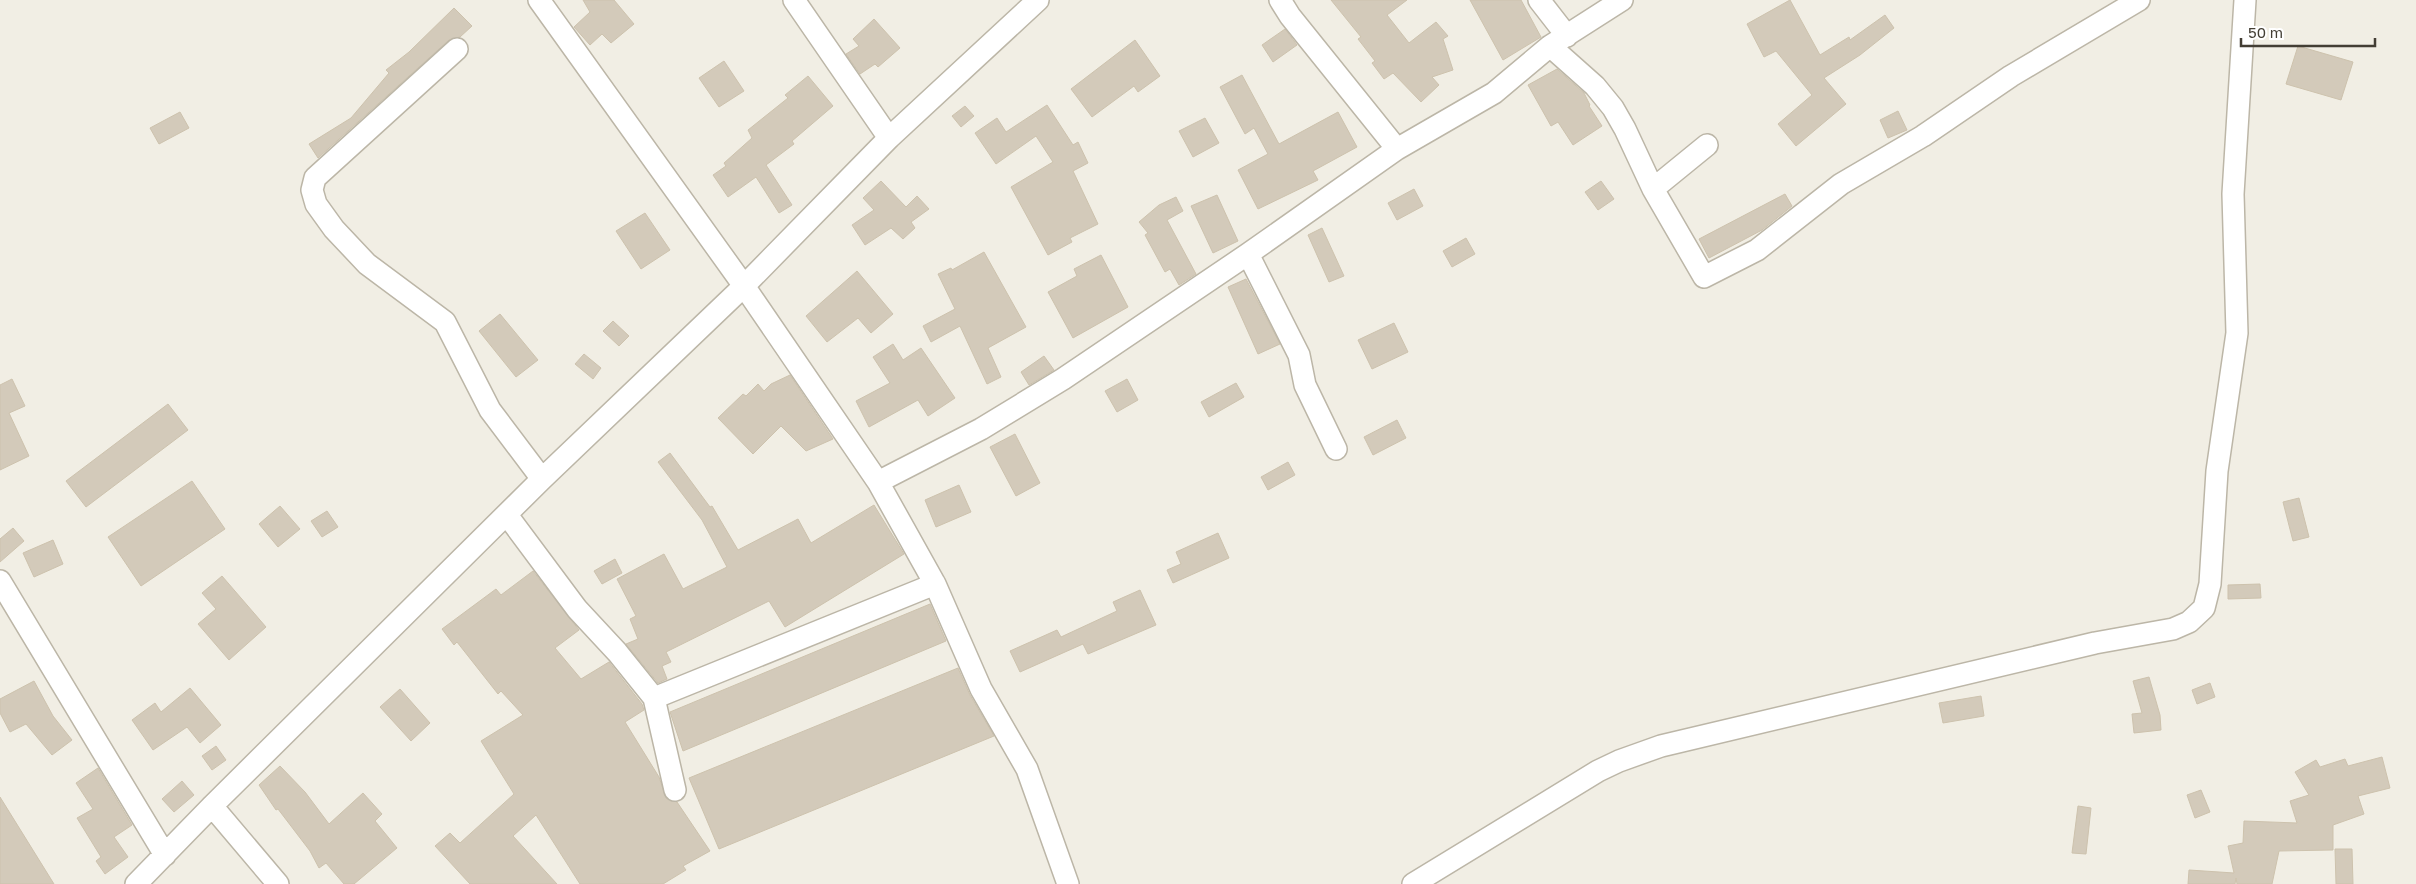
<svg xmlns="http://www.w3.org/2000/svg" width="2416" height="884" font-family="'Golos Text',sans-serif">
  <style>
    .building { fill: #d3caba; stroke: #cdc2ad }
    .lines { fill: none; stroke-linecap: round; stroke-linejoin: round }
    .minor-casing { stroke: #bcb6a7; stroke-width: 24 }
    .minor { stroke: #fff; stroke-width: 21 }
  </style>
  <rect width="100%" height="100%" fill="#f1eee4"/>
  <path class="building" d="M583,0H614L634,24L611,43L602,34L590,45L574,27L590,12Z
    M1331,0H1407L1387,15L1409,43L1436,22L1448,36L1443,39L1453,70L1432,77L1439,85L1421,102L1393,73L1384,79L1372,63L1375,61L1358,39L1361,37Z
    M1470,0H1521L1541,37L1503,60Z
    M1790,0L1820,55L1849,37L1850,40L1885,15L1894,28L1860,55L1824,78L1846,104L1796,146L1778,124L1812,95L1776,51L1764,57L1747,24Z
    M454,8L472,26L460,37L449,40L318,158L309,144L351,118L389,73L386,70L409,52Z
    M874,19L900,48L878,67L875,64L860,74L846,54L859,46L853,39Z
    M1285,29L1297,45L1273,62L1262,45Z
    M1135,40L1160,76L1138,92L1134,86L1092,117L1071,89Z
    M2298,46L2353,62L2341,100L2286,84Z
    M724,61L744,91L719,107L699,78Z
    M1557,69L1584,93L1590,105L1589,106L1602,126L1573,145L1558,122L1551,126L1528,85Z
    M1242,75L1279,144L1338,112L1357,147L1313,171L1318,180L1258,209L1238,170L1268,154L1254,128L1245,134L1220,87Z
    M808,76L833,106L792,141L794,144L766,165L792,205L779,213L756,177L728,197L713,175L726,166L724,163L752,138L748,130L788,98L785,95Z
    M1047,105L1073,145L1078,142L1088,163L1073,171L1098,224L1070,238L1072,242L1048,255L1011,187L1053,162L1036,136L996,164L975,133L997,118L1006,132Z
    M965,106L974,116L961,127L952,116Z
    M1898,111L1907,130L1888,138L1880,120Z
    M180,112L189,128L159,144L150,128Z
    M1205,118L1219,143L1193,157L1179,131Z
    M881,181L906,207L917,196L929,209L911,222L915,228L903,239L891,228L865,245L852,225L874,210L863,198Z
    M1601,181L1614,199L1598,210L1585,192Z
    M1414,189L1423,206L1397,220L1388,203Z
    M1785,194L1792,206L1762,230L1709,258L1699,239Z
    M1217,195L1238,241L1213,253L1191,206Z
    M1176,197L1183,211L1167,220L1196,274L1179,285L1170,269L1165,272L1145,235L1148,233L1139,222L1159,205Z
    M645,213L670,250L641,269L616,231Z
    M1322,228L1344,276L1329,282L1308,235Z
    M1466,238L1475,254L1452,267L1443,251Z
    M984,252L1026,327L988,348L1001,377L987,384L960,326L931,342L923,326L955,309L938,274L951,268L952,270Z
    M1101,255L1128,307L1073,338L1048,292L1077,276L1074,269Z
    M857,271L893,314L871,333L858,318L827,342L806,316Z
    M1246,279L1280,344L1258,354L1228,287Z
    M500,314L538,360L516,377L479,331Z
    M613,321L629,336L619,346L603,331Z
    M1394,323L1408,352L1372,369L1358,340Z
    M893,344L903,360L921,348L955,398L928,416L918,400L869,427L856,401L890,383L873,357Z
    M584,354L601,368L593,379L575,364Z
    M1044,356L1054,370L1029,385L1021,372Z
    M790,375L833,439L806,451L781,426L753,454L718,418L743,394L746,396L758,384L764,391L771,384Z
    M12,379L25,406L9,413L29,456L0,470V385Z
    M1127,379L1138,400L1117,412L1105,391Z
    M1236,383L1244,397L1209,417L1201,402Z
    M168,404L188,430L86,507L66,481Z
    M1397,420L1406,438L1373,455L1364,437Z
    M1015,434L1040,483L1016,496L990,447Z
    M670,453L710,507L712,506L738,550L798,519L811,543L874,505L904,554L785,627L769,601L666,652L671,662L662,666L667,679L658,683L626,644L638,639L630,619L636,616L617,579L664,554L683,589L727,567L702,520L658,462Z
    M1288,462L1295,475L1268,490L1261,477Z
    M192,481L225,529L141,586L108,537Z
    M959,485L971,512L936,527L925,500Z
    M2299,498L2309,537L2293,541L2283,502Z
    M280,506L300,529L278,547L259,524Z
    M327,511L338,527L322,537L311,521Z
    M13,528L24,541L0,562V539Z
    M1218,533L1229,558L1173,583L1167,570L1181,564L1176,552Z
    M53,540L63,564L34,577L23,553Z
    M615,559L622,573L602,584L594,571Z
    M533,571L579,630L555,648L581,679L609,662L642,704L644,710L625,722L659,777L666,798L677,802L710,851L683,866L686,870L663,884H580L536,815L513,836L557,884H470L435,846L450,833L460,843L514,794L481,741L523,715L501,691L498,694L457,642L454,645L442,629L496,589L501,595Z
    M222,576L266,627L229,660L198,624L216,609L202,593Z
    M2260,584L2261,598L2228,599V585Z
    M1140,590L1156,625L1088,654L1083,644L1020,672L1010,651L1057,630L1061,637L1117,611L1113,602Z
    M930,604L946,641L683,751L670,712Z
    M958,668L970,695L994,736L719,849L689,778Z
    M2149,677L2160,715L2161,730L2134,733L2132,714L2142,713L2133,681Z
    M34,681L53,716L72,740L52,755L26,724L10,732L0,713V699Z
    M2210,683L2215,697L2197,704L2192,690Z
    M190,688L221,725L200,743L187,727L153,750L132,720L155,703L161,712Z
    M400,689L430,723L411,741L380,707Z
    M1981,696L1984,716L1943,723L1939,703Z
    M216,746L226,760L212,770L202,756Z
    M2382,757L2390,788L2358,796L2364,814L2333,825V850L2279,851L2272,884H2237L2236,878L2235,884H2188L2189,870L2234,873L2228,846L2243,843L2244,821L2297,823L2290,801L2309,795L2295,772L2316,760L2320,767L2345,759L2348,766Z
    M280,766L305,792L329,824L363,793L382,814L375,821L397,848L354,884H344L326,863L319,868L310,851L278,809L276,810L259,785Z
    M98,768L132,825L114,837L128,857L105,874L96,861L101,857L77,818L93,809L76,783Z
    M182,781L194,795L174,812L162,799Z
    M2201,790L2210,812L2195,818L2187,795Z
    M0,797L54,884H0Z
    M2078,806L2091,808L2086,854L2072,853Z
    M2335,849H2352L2353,884H2336Z"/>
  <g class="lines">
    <g class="minor-casing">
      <path id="minor" d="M539,0L744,286L878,482L935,584L981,689L1027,769L1068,884
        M794,0L889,138
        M1280,0L1290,16L1397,149
        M1539,0L1567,36
        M1550,46L1595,86L1613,108L1625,129L1653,189L1704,277L1757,250L1841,184L1923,136L2011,76L2139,0
        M457,49L315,178L312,190L316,204L334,229L367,264L445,322L490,410L542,479
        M1653,189L1707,145
        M1248,254L1299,355L1305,385L1336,449
        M878,482L981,429L1063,379L1248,254L1397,149L1494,93L1550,46L1622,0
        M507,515L577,609L617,652L654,698L675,790
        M0,581L165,855
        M654,698L935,584
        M212,806L278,884
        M136,884L212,806L542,479L744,286L889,138L1038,0
        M1413,884L1598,771L1619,761L1661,746L2095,643L2173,629L2189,622L2204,608L2210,584L2217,471L2237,333L2233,194L2245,0"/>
    </g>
    <use href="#minor" class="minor"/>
  </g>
  <path d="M2241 38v8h134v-8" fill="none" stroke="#433e34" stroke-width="2.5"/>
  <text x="2248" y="38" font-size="15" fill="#433e34" stroke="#ffffff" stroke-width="4" paint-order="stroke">50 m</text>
</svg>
